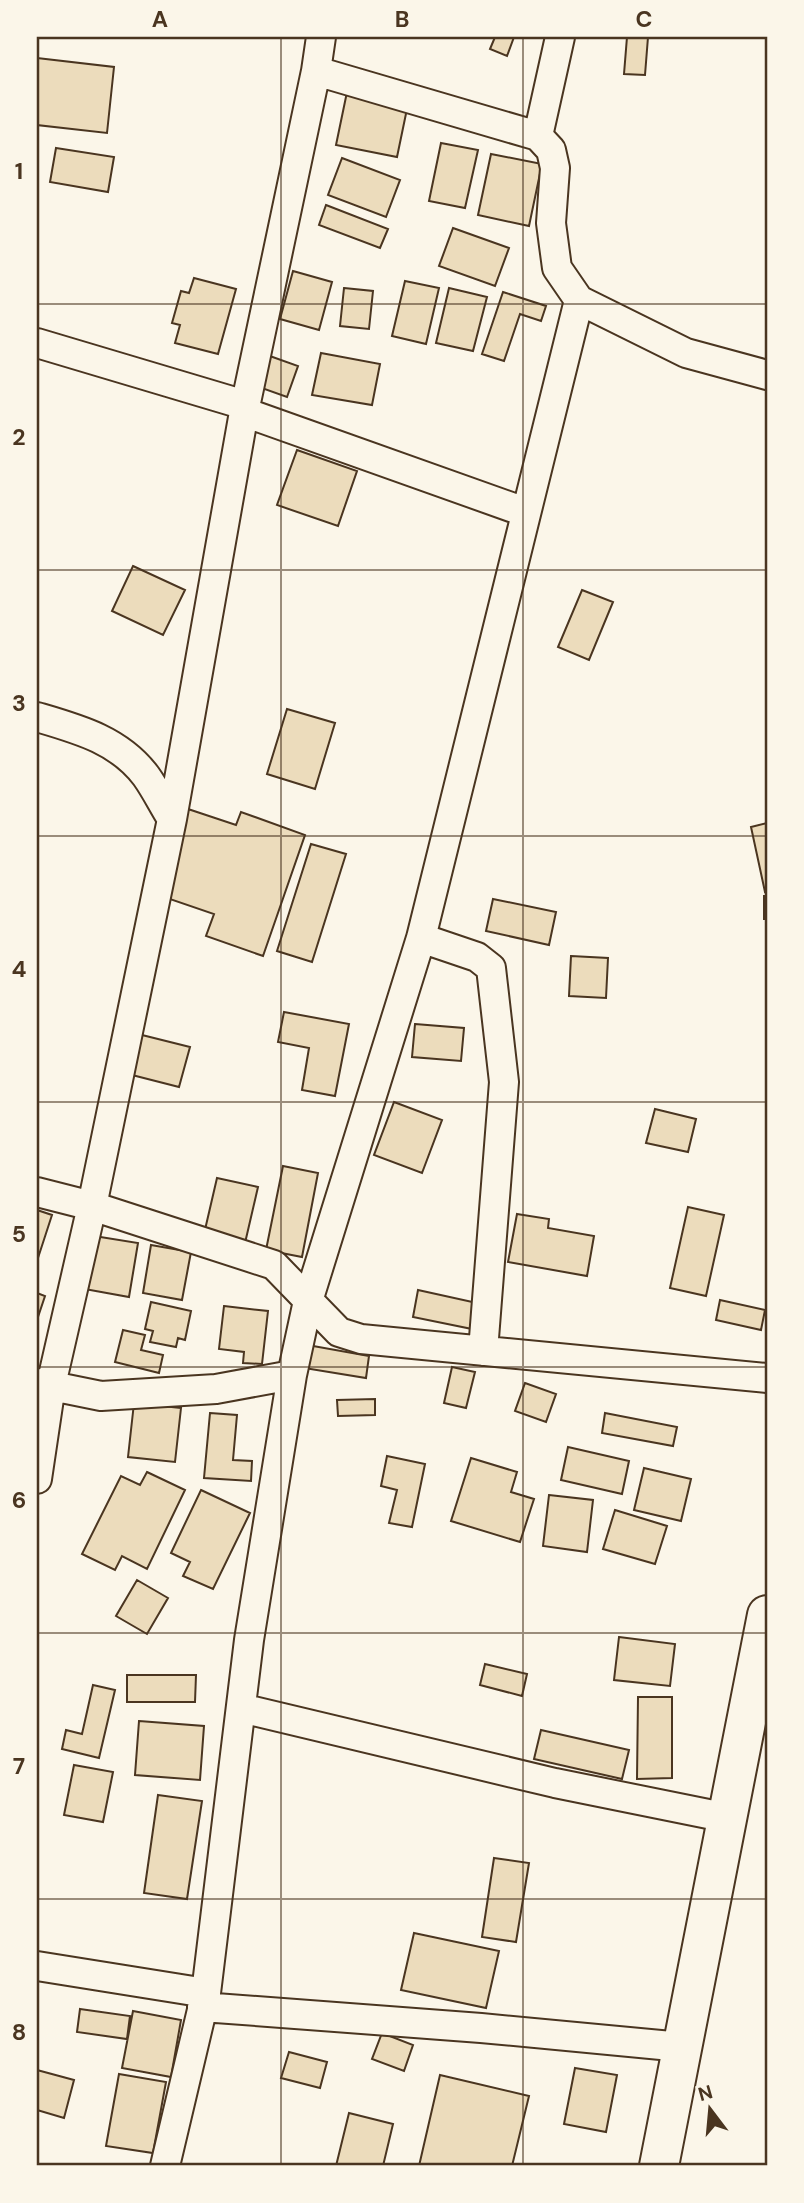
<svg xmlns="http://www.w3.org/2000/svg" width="804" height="2203" font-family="'DM Sans',sans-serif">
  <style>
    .building { fill: #ecdcbc; stroke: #4a3520; stroke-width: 2 }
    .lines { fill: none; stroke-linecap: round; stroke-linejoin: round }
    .street-casing { stroke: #4a3520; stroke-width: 32 }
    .primary-casing { stroke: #4a3520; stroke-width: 42 }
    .street { stroke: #fbf6e9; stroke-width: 28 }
    .primary { stroke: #fbf6e9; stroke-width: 38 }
    .grid { fill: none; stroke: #4a3520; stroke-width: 2; stroke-opacity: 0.55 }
    .neatline { fill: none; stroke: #4a3520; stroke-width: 2.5 }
    .grid-label { font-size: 23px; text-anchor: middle; font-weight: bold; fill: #4a3520 }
  </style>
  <rect width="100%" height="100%" fill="#fbf6e9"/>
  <path class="building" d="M495,37H514L507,56L490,49Z
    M627,37H648L645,75L624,74Z
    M37,58L114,67L107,133L37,125Z
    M347,92L408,104L397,157L336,145Z
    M441,143L478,150L465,208L429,201Z
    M56,148L114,157L108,192L50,182Z
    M491,154L542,164L529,226L478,215Z
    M342,158L400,180L386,217L328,195Z
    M326,205L388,229L380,248L319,225Z
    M453,228L509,248L495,286L439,266Z
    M293,271L332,282L319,330L280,319Z
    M194,278L236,289L218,354L175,343L180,325L172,323L181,291L189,293Z
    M405,281L439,288L426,344L392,336Z
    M344,288L373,291L369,329L340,326Z
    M449,288L487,297L473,351L436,343Z
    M503,292L546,306L541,321L520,314L504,361L482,354Z
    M321,353L380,364L372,405L312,395Z
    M267,355L298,366L287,397L256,386Z
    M297,450L357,471L338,526L277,505Z
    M133,566L185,590L163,635L112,611Z
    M582,590L613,602L589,660L558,647Z
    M287,709L335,723L315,789L267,774Z
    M188,809L236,825L241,812L305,835L263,956L206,936L214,914L158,895Z
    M767,823V891L765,892L751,827Z
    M311,844L346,854L312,962L277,951Z
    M764,896H767V919H764Z
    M493,899L556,912L549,945L486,931Z
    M571,956L608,958L606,998L569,996Z
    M284,1012L349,1024L335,1096L302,1090L309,1048L278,1042Z
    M415,1024L464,1028L461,1061L412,1057Z
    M142,1035L190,1047L179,1087L132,1075Z
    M394,1102L442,1120L422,1173L374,1155Z
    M655,1109L696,1119L688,1152L646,1143Z
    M283,1166L318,1173L302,1257L266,1250Z
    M217,1178L258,1187L245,1243L204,1234Z
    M688,1207L724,1215L706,1296L670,1288Z
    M37,1210L52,1215L37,1261Z
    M517,1214L549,1219L548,1228L594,1236L587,1276L508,1262Z
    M88,1235L138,1243L129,1297L79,1288Z
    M151,1245L191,1252L182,1300L143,1293Z
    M418,1290L477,1303L472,1329L413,1317Z
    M37,1293L45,1296L37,1320Z
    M720,1300L765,1310L761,1330L716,1320Z
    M151,1302L191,1311L185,1340L178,1338L176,1347L150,1342L153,1331L145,1329Z
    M224,1306L268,1311L262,1364L243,1363L244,1352L219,1349Z
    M123,1330L145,1335L141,1350L163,1355L159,1373L115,1362Z
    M302,1344L369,1356L366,1378L298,1367Z
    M452,1367L475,1372L466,1408L444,1403Z
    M525,1383L556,1394L546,1422L515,1411Z
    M375,1399V1415L338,1416L337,1400Z
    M134,1403L181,1408L175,1462L128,1457Z
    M210,1413L237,1415L233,1460L252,1461L251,1481L204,1478Z
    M605,1413L677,1427L673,1446L602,1433Z
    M568,1447L629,1461L622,1494L561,1480Z
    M387,1456L425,1464L412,1527L389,1523L397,1490L381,1486Z
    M471,1458L517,1472L511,1492L534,1499L520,1542L451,1521Z
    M644,1468L691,1479L681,1521L634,1510Z
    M147,1472L185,1490L147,1569L122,1556L115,1570L82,1554L121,1476L140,1485Z
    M201,1490L250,1513L213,1589L183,1576L190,1562L171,1553Z
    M549,1495L593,1500L587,1552L543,1546Z
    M615,1510L667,1526L655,1564L603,1549Z
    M137,1580L168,1598L147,1634L116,1616Z
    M619,1637L675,1644L670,1686L614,1680Z
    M485,1664L527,1674L522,1696L480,1685Z
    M127,1675H196L195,1702H127Z
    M93,1685L115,1690L99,1758L62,1749L66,1730L82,1734Z
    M638,1697H672V1778L637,1779Z
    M139,1721L204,1726L200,1780L135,1775Z
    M541,1730L629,1750L622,1779L534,1759Z
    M74,1765L113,1772L103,1822L64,1815Z
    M158,1795L202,1801L187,1899L144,1893Z
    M494,1858L529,1863L516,1942L482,1937Z
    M414,1933L499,1951L486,2008L401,1990Z
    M80,2009L130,2016L127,2039L77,2032Z
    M133,2011L181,2020L171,2077L122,2068Z
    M382,2033L413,2045L404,2071L372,2059Z
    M289,2052L327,2062L320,2088L281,2078Z
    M575,2068L617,2075L606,2132L564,2124Z
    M37,2070L74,2080L64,2118L37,2110Z
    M119,2074L166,2082L153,2153L106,2146Z
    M440,2075L529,2096L512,2166H419Z
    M349,2113L393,2124L383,2166H336Z"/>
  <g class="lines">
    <g class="street-casing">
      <path id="street" d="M316,71L538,136L551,150L555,168L551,223L557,268L579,300L686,353L767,375
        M538,136L560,37
        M37,343L245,405
        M244,412L525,512
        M37,717C78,729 119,740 146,776C156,790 163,805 172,819
        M421,938L477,957L491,968L504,1082L483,1351
        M37,1192L92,1206L274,1265L339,1332L361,1339L767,1378
        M37,1383L101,1396L216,1389L292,1375
        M37,1479L51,1385L92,1206L172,819L244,412L316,71L321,37
        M241,1708L555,1783L728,1818
        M37,1966L206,1993
        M202,2007L481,2028L682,2047
        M165,2166L206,1993L249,1640L292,1375L308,1301L421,938L579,300"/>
    </g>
    <g class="primary-casing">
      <path id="primary" d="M659,2166L767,1615"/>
    </g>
    <use href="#street" class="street"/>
    <use href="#primary" class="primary"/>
  </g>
  <path class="grid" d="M281,37V2166M523,37V2166M37,304H767M37,570H767M37,836H767M37,1102H767M37,1367H767M37,1633H767M37,1899H767"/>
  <rect width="804" height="2203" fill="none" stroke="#fbf6e9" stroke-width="77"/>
  <g transform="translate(710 2109) rotate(344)" stroke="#fbf6e9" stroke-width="5" paint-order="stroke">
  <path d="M0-5L12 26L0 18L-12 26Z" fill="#4a3520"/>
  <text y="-10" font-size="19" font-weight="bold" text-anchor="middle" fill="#4a3520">N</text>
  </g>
  <rect x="38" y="38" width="728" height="2126" class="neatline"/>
  <g class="grid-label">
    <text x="160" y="27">A</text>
    <text x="402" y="27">B</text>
    <text x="644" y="27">C</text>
    <text x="19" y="179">1</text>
    <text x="19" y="445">2</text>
    <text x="19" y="711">3</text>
    <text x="19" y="977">4</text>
    <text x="19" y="1242">5</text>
    <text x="19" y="1508">6</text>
    <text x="19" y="1774">7</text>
    <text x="19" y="2040">8</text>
  </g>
</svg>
